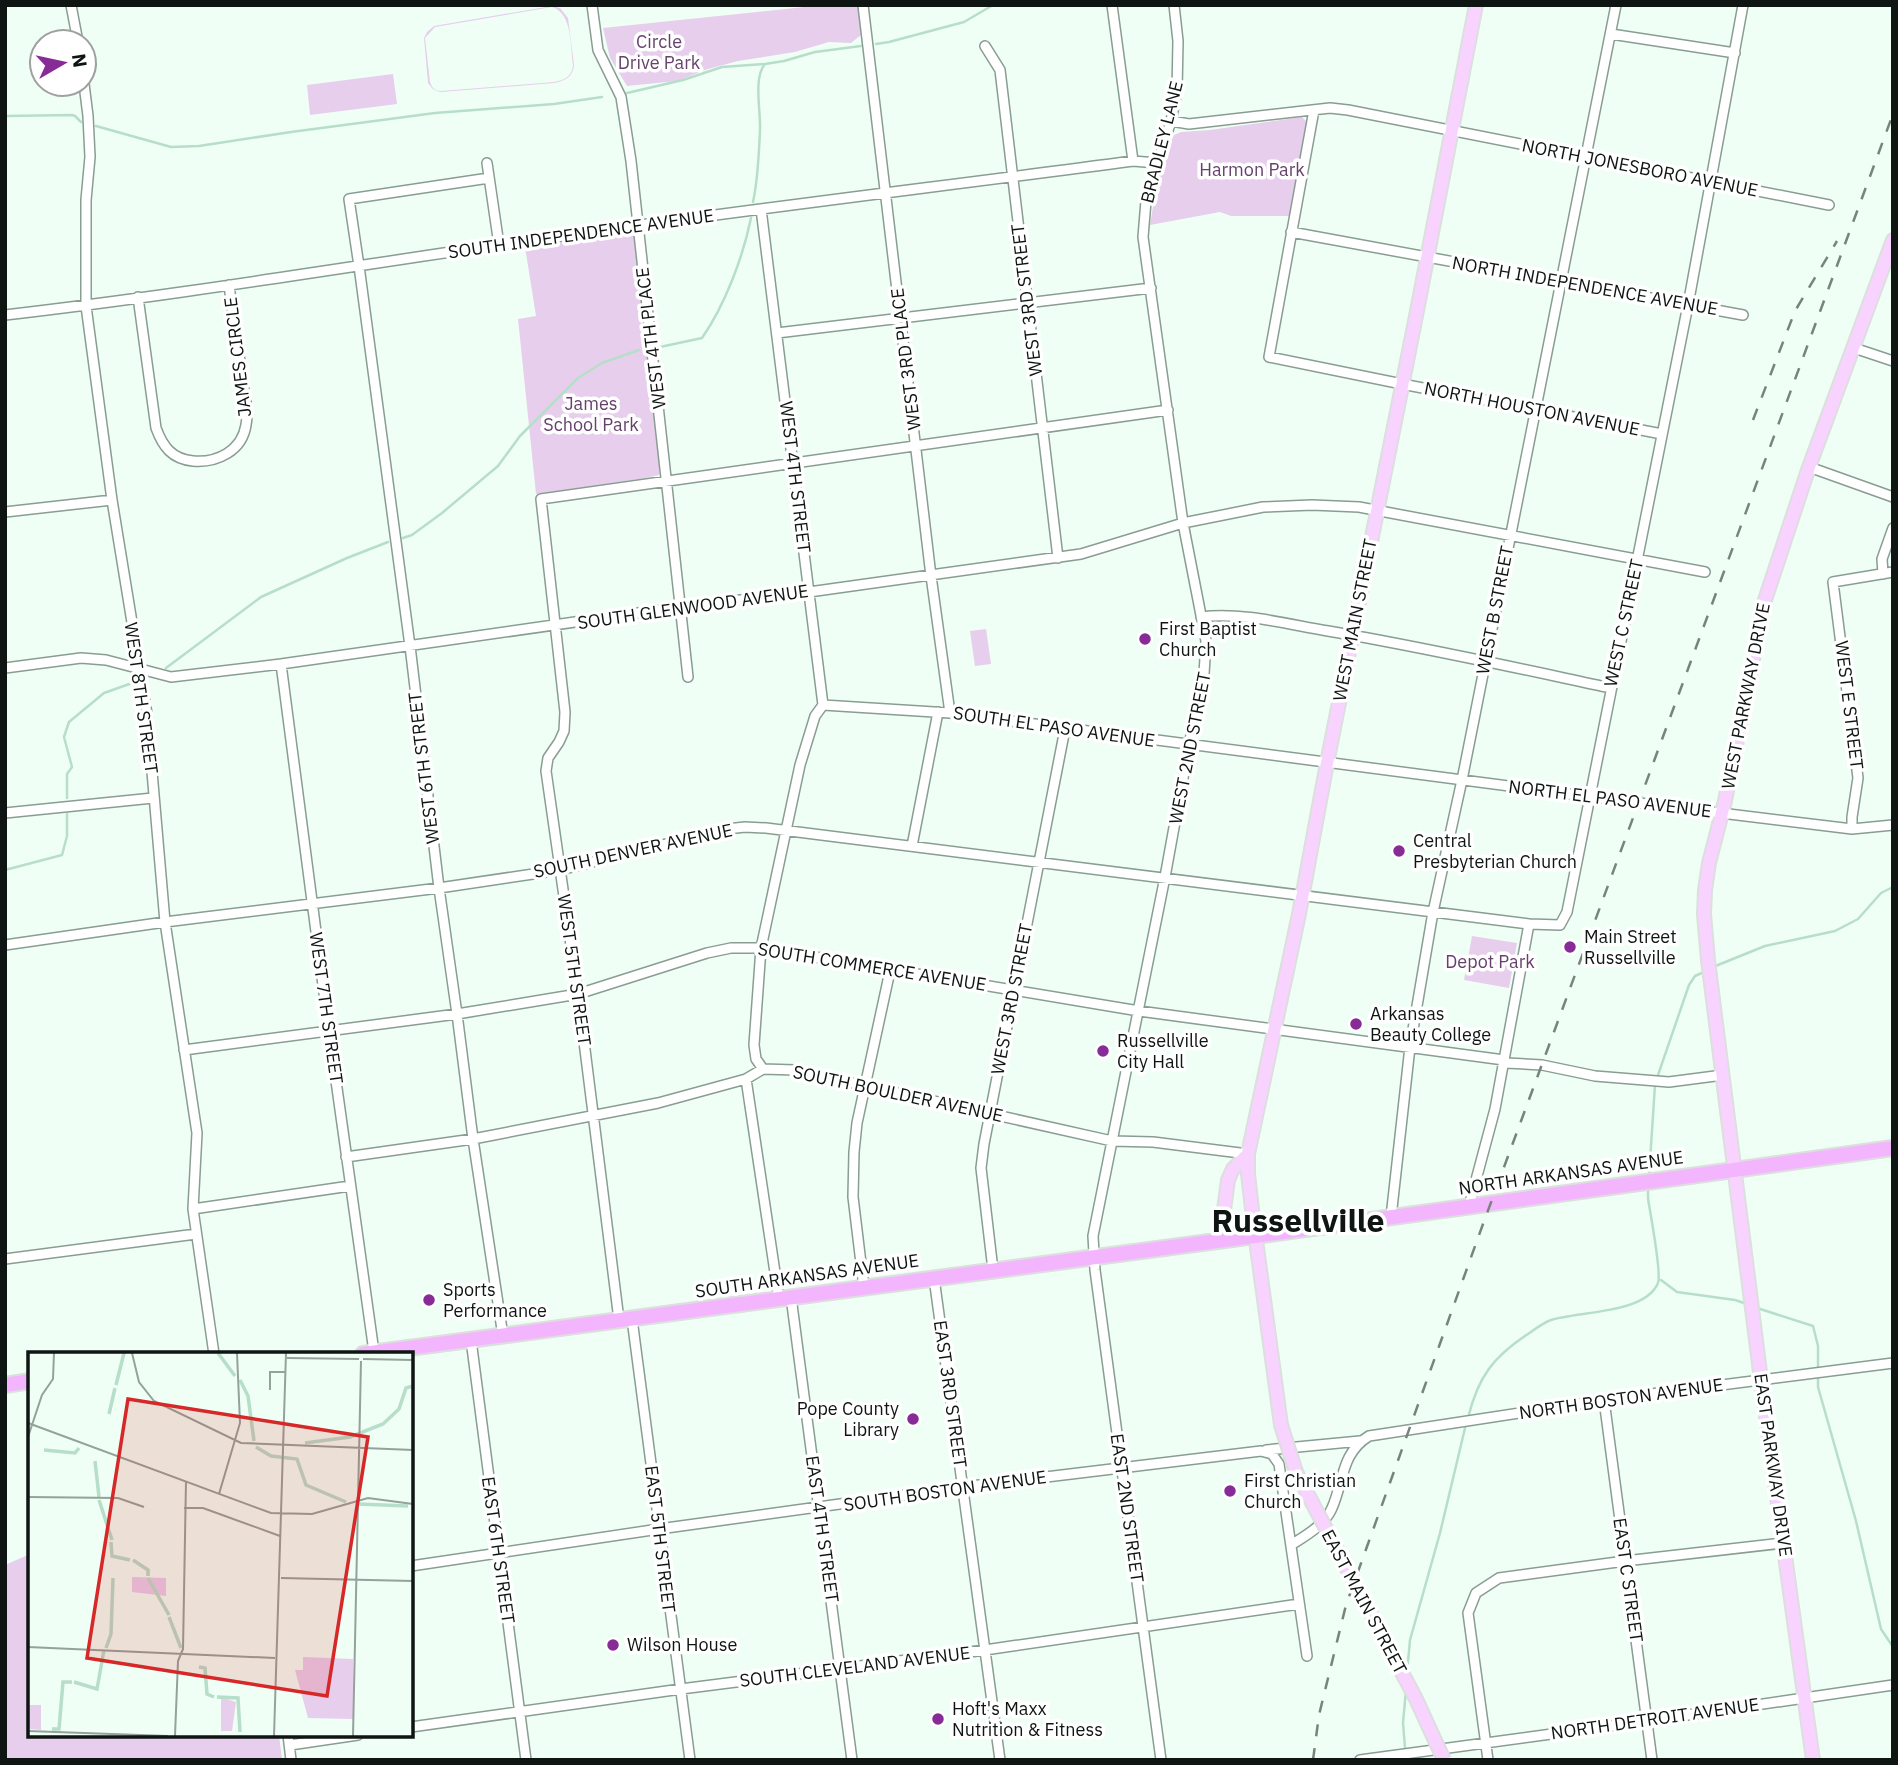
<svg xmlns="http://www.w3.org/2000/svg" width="1898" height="1765" font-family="'IBM Plex Sans',sans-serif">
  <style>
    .green { fill: #e8ceed; fill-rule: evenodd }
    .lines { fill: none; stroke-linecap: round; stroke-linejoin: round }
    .stream { stroke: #b7dec8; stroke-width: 2.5 }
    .minor-casing { stroke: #8a9d92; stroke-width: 12 }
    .major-casing { stroke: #dddede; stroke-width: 16 }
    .highway-casing { stroke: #dddede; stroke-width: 18 }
    .minor { stroke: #fff; stroke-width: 9 }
    .major { stroke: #f8d3ff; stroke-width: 12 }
    .highway { stroke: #f4b5ff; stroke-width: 14 }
    .rail { stroke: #78837d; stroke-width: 2.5; stroke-dasharray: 12 12; stroke-linecap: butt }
    .major-bridge-casing { stroke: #dddede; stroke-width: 16; stroke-linecap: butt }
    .major-bridge { stroke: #f8d3ff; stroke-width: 12 }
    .poi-dot { fill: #872b97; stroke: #fff; stroke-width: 2.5 }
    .labels { text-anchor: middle; stroke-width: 7; stroke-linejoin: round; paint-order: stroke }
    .park-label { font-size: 18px; fill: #66416c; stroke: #fff }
    .street-label { font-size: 18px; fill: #0e1512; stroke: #fff }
    .poi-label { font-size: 18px; fill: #0e1512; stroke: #fff; text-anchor: start }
    .town-label { font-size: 32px; font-weight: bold; fill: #0e1512; stroke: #fff }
    .inset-river { fill: none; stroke: #b7dec8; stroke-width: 3.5 }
    .inset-road { fill: none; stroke: #95a19a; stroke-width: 2 }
    .view { fill: #d62828; fill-opacity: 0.15; stroke: #d62828; stroke-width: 3.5 }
    .inset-edge { fill: none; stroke: #0e1512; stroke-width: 3.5 }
  </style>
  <rect width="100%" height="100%" fill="#effff5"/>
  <path class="green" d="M823,5H858L861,35L851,43L829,42L795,52L738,61L708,69L677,81L627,86L610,58L603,28Z
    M552,6L560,8L568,18L574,65C573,77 565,81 554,83L441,92C435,91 432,89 428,83L424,38L427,32L434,26ZM552,7C573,14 570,46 573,65C572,77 564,80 554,82L441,91C435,91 432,88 430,82L425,38L435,27Z
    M393,74L397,104L310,115L307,85Z
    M1302,117L1307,122L1290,216H1231L1220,212L1150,225L1157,182L1172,136L1181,132L1210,130Z
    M626,234L635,236L661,465L659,475L646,478L536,494L518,319L536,316L525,247Z
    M986,629L991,664L975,666L970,631Z
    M1472,936L1517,943L1509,988L1464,980Z
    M30,1554V1735H279L282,1760H5V1565Z"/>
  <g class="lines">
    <path class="stream" d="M876,44L889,42L964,22L993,5
      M627,93L683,80L722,67L765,64
      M5,116L72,115L75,116L81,122
      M96,126L171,147L199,146L291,132L435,113L554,104L602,97
      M753,202C758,179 759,154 760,130C761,111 753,78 765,64L784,61L815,52L861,46
      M660,347L702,338C725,305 743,257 751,218
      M403,538L412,535L442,513L498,466L520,436L578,378L602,363L639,350
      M166,668L261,597L347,558L388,542
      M67,798V774L72,767L64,737L69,722L104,693L135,682
      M5,870L62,855L67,836V814
      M1713,967L1765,946L1835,931L1858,919L1881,893L1893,887
      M1657,1078L1689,985L1695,976L1704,972
      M1649,1176L1655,1085
      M1661,1280L1677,1292L1735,1300L1747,1304
      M1757,1308L1813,1326L1818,1346V1369
      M1818,1375V1387L1856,1521L1881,1629L1893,1647
      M1468,1418C1478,1377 1493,1357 1528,1334C1535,1329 1543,1323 1551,1320C1580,1311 1645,1314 1658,1283C1662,1273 1650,1213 1648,1198V1186
      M1407,1673L1410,1640L1440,1533L1466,1424
      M1406,1690L1403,1723L1406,1760"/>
    <g class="minor-casing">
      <path id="minor" d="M71,5L78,42
        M592,5L598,50L621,97L631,161L688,677
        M863,5L931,576L950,713
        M1112,5L1133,161
        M1611,34L1735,53
        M985,46L1000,70L1058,558
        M84,84L88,116L90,157L86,200V306L112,500L147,714L165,922L197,1133L193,1209L214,1354
        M1314,110L1269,357L1402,384L1662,434
        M1171,121L1189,124L1330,108L1348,110L1829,205
        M487,163L499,245
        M489,178L349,199L359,266L410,646L439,888L457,1014L473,1139L503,1336
        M761,209L823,705L815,716L800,765L761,948L754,1045L756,1059L763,1069
        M1291,232L1743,315
        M138,297L156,428C163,447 172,459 193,461C217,463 242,451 246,425C249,410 244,392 242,377C238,346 233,316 229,285
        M5,315C170,296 334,269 498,245C709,214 921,189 1133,161L1157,163
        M777,333L1151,288
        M1854,348L1893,361
        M1809,467L1893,497
        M5,512L112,500
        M1883,574L1882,559L1893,528
        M1201,617C1243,612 1286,624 1328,631C1423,647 1517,668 1611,688
        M281,664L329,1031L374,1352
        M5,668L81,658L106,660L171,677L281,664L680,607L809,592L1081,554L1183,523L1263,507L1312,505L1359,507L1705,572
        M823,705L950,713L1639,803L1852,829L1893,825
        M5,813L153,798
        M1852,829V817L1858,778L1833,582L1893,572
        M912,846L938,712
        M5,945L165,922L439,888L560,870L727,829L745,827L766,828L1529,924L1560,925L1567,912L1688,305L1743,5
        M184,1050L457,1014L578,994L707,953L731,948H761L1139,1011L1504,1060L1507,1063L1542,1065L1595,1076L1669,1082L1723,1075
        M746,1079L779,1299
        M346,1157L473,1139L658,1103L746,1079L763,1069L795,1070L1112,1141L1153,1142L1248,1154
        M1469,1206L1495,1109L1529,924
        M193,1209L350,1186
        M1391,1217L1410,1047L1433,912L1462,780L1616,5
        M5,1259L196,1234
        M993,1270L981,1168L984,1144L1065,729
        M934,1278L1000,1760
        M864,1288L853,1197L854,1152L857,1123L890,971
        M791,1297L852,1760
        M632,1319L690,1760
        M619,1320L578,994L546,771L548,758L559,742L564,731L565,712L541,499L1168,410
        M471,1340L526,1760
        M1604,1400L1652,1760
        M1266,1450L1360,1441
        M1291,1545C1305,1536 1325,1525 1332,1508C1344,1481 1341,1453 1369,1436L1604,1400L1893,1363
        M411,1566L659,1529L963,1487L1261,1451L1272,1454L1279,1464L1307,1656
        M411,1727L681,1689L985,1650L1299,1604
        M288,1735L291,1760
        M290,1745L358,1735
        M1161,1760L1095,1270L1093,1236L1165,877L1189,745L1204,674L1206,641L1183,523L1143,237L1146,201L1171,121L1177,91L1178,41L1174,5
        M1360,1760L1647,1721L1893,1685
        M1488,1760L1468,1613L1476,1593L1499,1578L1625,1561L1783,1543"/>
    </g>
    <g class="major-casing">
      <path id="major" d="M1220,1240L1228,1180L1233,1169L1248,1154
        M1281,1425L1253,1218L1248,1174V1154L1299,914L1327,763L1416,316L1476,5
        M1813,1760L1761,1380L1708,960L1704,914L1705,890L1709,863L1725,801L1764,603L1809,467L1893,240"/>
    </g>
    <g class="highway-casing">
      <path id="highway" d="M363,1354L1255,1236L1893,1148
        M5,1385L30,1381"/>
    </g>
    <use href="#minor" class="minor"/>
    <use href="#major" class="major"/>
    <use href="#highway" class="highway"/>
    <path class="rail" d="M1753,420L1795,311L1837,241
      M1313,1760L1319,1715L1346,1605L1483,1224L1893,114"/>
    <g class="major-bridge-casing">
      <path id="major-bridge" d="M1281,1425L1296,1472L1416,1699L1444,1760"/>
    </g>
    <use href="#major-bridge" class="major-bridge"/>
  </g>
  <g class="poi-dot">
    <circle cx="1145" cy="639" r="7"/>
    <circle cx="1399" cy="851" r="7"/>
    <circle cx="1570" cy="947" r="7"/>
    <circle cx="1356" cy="1024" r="7"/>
    <circle cx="1103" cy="1051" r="7"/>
    <circle cx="429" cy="1300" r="7"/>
    <circle cx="913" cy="1419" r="7"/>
    <circle cx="1230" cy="1491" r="7"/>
    <circle cx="613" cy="1645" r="7"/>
    <circle cx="938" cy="1719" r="7"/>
  </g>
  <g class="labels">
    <g class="park-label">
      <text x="659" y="48">Circle<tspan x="659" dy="21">Drive Park</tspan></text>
      <text x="1252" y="176">Harmon Park</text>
      <text x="591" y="410">James<tspan x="591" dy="21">School Park</tspan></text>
      <text x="1490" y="968">Depot Park</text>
    </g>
    <g class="street-label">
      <text transform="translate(1162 142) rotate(-76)" y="6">BRADLEY LANE</text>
      <text transform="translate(1640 168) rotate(11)" y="6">NORTH JONESBORO AVENUE</text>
      <text transform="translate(581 234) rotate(-8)" y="6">SOUTH INDEPENDENCE AVENUE</text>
      <text transform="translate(1585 286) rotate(10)" y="6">NORTH INDEPENDENCE AVENUE</text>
      <text transform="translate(1027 300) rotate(-97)" y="6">WEST 3RD STREET</text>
      <text transform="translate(651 338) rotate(-97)" y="6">WEST 4TH PLACE</text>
      <text transform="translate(238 357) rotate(-97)" y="6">JAMES CIRCLE</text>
      <text transform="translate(906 359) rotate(-97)" y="6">WEST 3RD PLACE</text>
      <text transform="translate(1532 409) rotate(11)" y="6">NORTH HOUSTON AVENUE</text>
      <text transform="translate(795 477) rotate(83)" y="6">WEST 4TH STREET</text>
      <text transform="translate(693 607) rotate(-8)" y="6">SOUTH GLENWOOD AVENUE</text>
      <text transform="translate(1495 610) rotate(-79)" y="6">WEST B STREET</text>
      <text transform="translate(1355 620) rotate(-79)" y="6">WEST MAIN STREET</text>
      <text transform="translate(1624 623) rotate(-78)" y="6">WEST C STREET</text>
      <text transform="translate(1746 696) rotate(-79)" y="6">WEST PARKWAY DRIVE</text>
      <text transform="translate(141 698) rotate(82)" y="6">WEST 8TH STREET</text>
      <text transform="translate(1849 705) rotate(83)" y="6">WEST E STREET</text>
      <text transform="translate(1054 727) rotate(8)" y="6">SOUTH EL PASO AVENUE</text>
      <text transform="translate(1190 748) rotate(-79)" y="6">WEST 2ND STREET</text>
      <text transform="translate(424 768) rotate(-97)" y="6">WEST 6TH STREET</text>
      <text transform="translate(1610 799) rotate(7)" y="6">NORTH EL PASO AVENUE</text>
      <text transform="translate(633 851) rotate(-12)" y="6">SOUTH DENVER AVENUE</text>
      <text transform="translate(872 967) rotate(9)" y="6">SOUTH COMMERCE AVENUE</text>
      <text transform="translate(574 970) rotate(82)" y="6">WEST 5TH STREET</text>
      <text transform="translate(1012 999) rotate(-79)" y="6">WEST 3RD STREET</text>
      <text transform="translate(326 1008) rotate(82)" y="6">WEST 7TH STREET</text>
      <text transform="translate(898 1094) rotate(12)" y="6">SOUTH BOULDER AVENUE</text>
      <text transform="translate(1571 1173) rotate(-8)" y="6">NORTH ARKANSAS AVENUE</text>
      <text transform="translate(807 1276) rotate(-8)" y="6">SOUTH ARKANSAS AVENUE</text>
      <text transform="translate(950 1394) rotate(82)" y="6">EAST 3RD STREET</text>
      <text transform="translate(1621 1399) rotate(-8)" y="6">NORTH BOSTON AVENUE</text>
      <text transform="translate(1773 1465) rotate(82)" y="6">EAST PARKWAY DRIVE</text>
      <text transform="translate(945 1491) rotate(-8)" y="6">SOUTH BOSTON AVENUE</text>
      <text transform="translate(1127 1508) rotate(82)" y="6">EAST 2ND STREET</text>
      <text transform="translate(822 1529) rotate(82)" y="6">EAST 4TH STREET</text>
      <text transform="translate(660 1539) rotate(83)" y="6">EAST 5TH STREET</text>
      <text transform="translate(498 1550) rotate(82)" y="6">EAST 6TH STREET</text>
      <text transform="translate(1628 1580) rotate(82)" y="6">EAST C STREET</text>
      <text transform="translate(1364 1602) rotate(62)" y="6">EAST MAIN STREET</text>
      <text transform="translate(855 1667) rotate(-7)" y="6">SOUTH CLEVELAND AVENUE</text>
      <text transform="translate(1655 1719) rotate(-8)" y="6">NORTH DETROIT AVENUE</text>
    </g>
    <g class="poi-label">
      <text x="1159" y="635">First Baptist<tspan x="1159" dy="21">Church</tspan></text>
      <text x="1413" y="847">Central<tspan x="1413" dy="21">Presbyterian Church</tspan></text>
      <text x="1584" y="943">Main Street<tspan x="1584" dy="21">Russellville</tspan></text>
      <text x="1370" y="1020">Arkansas<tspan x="1370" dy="21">Beauty College</tspan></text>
      <text x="1117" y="1047">Russellville<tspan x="1117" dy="21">City Hall</tspan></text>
      <text x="443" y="1296">Sports<tspan x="443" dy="21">Performance</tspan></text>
      <text x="899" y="1415" text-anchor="end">Pope County<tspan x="899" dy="21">Library</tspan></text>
      <text x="1244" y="1487">First Christian<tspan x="1244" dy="21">Church</tspan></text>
      <text x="627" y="1651">Wilson House</text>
      <text x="952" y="1715">Hoft's Maxx<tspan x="952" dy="21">Nutrition &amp; Fitness</tspan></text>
    </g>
    <g class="town-label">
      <text x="1298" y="1232">Russellville</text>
    </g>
  </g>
  <g transform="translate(28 1352)">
    <rect width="385" height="385" fill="#effff5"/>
    <path d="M104,225L138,226V244L104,240ZM275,305L325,307V367L280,366L267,318H275ZM193,345L208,350L204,379H193ZM0,353H13V378L0,377Z" fill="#e8ceed"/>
    <path class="inset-river" d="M190,1L207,24M212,28L220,44L226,89M88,33L96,1M81,62L87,36M277,91L322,85L355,72L371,57L378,36L385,34M228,95L243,104L269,107L278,133L318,150M16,98L47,101L51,96M67,109L71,145M71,148L84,188M330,152L380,154M83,190L84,204L102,208M105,208L120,218V224M120,226L141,263M141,265L153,296M78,296L83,282L85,226M171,315L177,316L179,342L186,345M46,330L69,337L76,298M189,345L210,346L212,380M24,377H31L35,330H44"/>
    <path class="inset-road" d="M104,1L111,30L126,49L213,91L385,98M259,6L331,7M335,7L385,8M242,38V20H258M0,71L243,161L284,162L340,146L385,152M0,85L14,43L25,27L26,1M191,142L212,71L209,1M0,145L90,146L116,155M156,156H175L252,184M253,226L385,229M0,295L247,306M0,379L140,384M147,384L150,309L155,297L158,129M246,384L258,1M325,384L333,9"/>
    <path class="view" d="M100,47L340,85L299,344L59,306Z"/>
    <rect width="385" height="385" class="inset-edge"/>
  </g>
  <rect width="1898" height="1765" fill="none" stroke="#0e1512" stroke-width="14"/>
  <g transform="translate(63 63) rotate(81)"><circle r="33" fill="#ffffff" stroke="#9fa1a0" stroke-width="2"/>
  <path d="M0-5L12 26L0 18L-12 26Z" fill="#872b97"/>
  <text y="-10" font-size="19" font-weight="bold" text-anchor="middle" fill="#0e1512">N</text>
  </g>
</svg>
